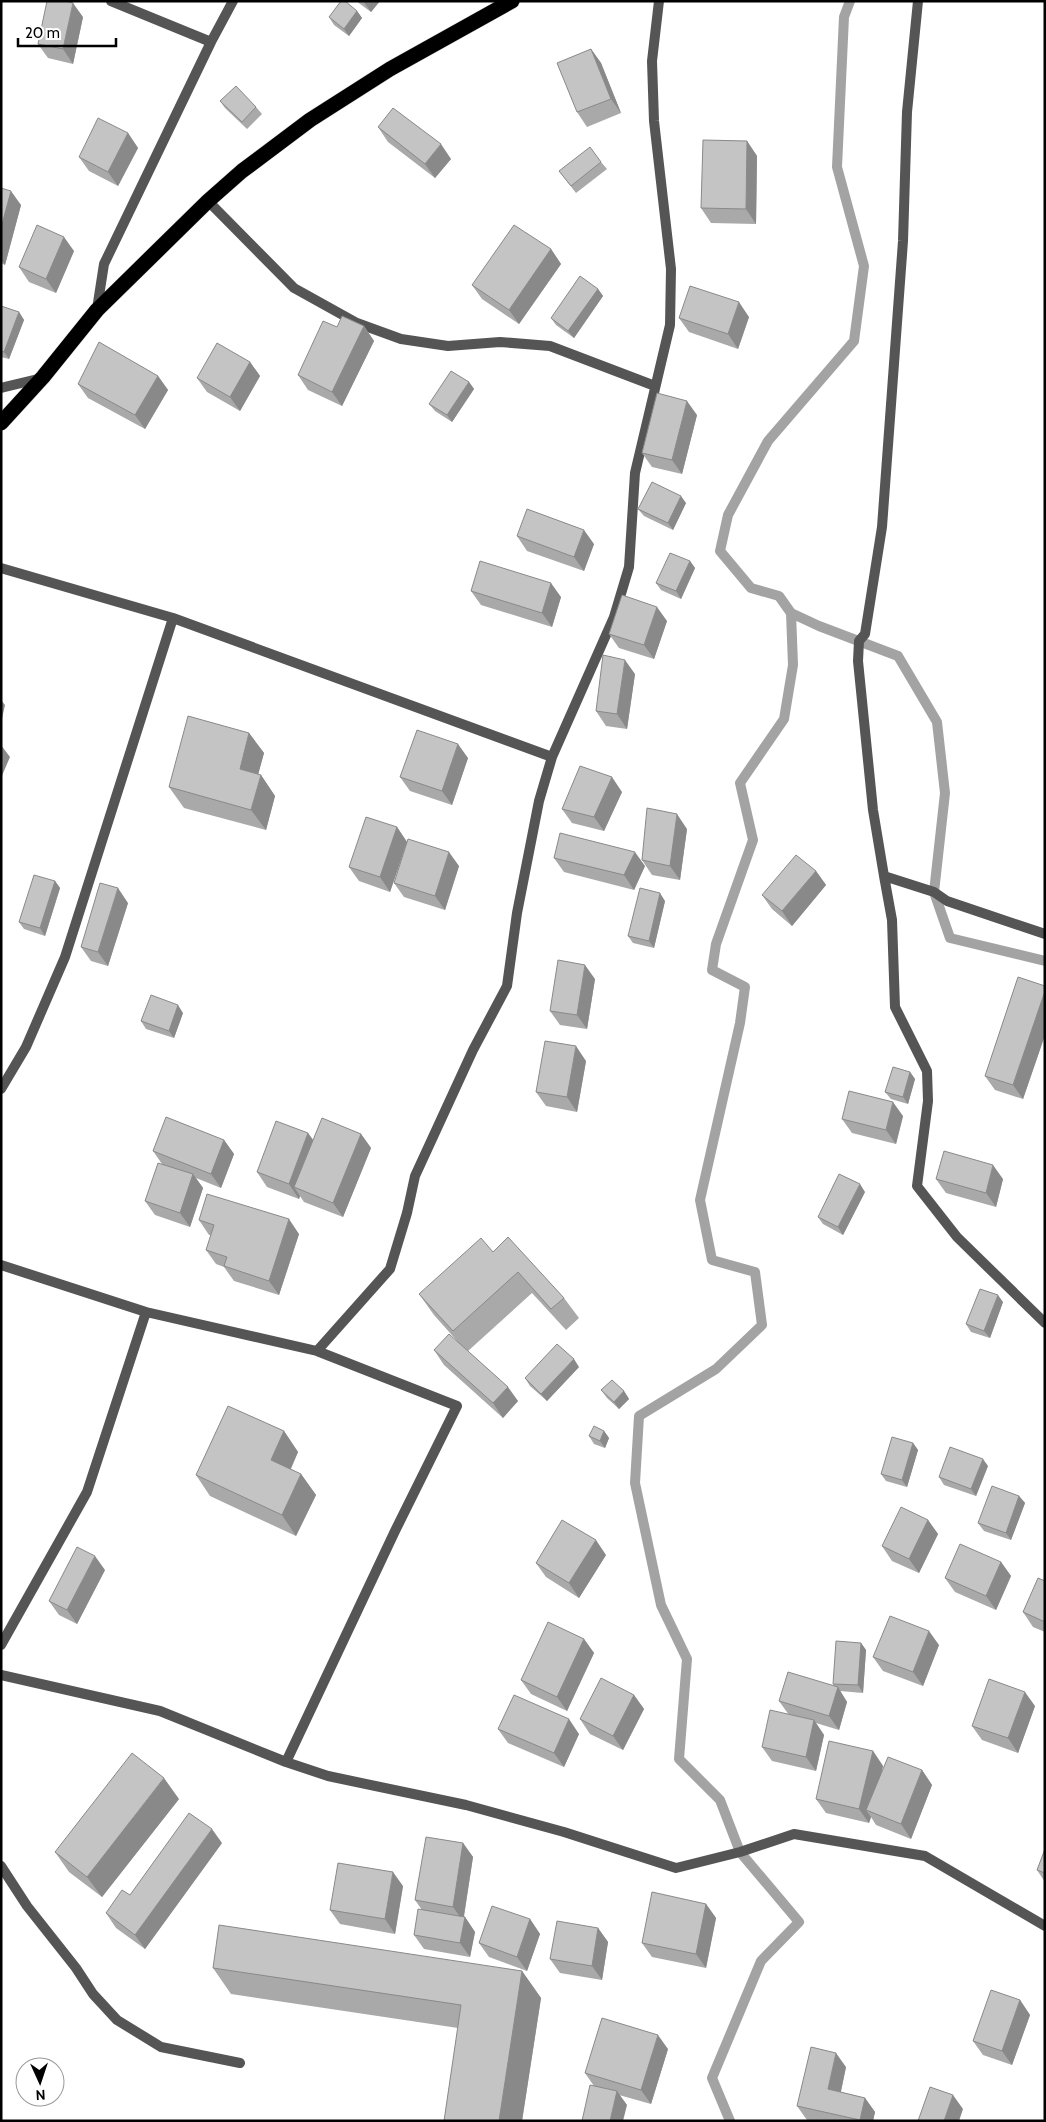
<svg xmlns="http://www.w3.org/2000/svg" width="1046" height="2122" font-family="Cabin,sans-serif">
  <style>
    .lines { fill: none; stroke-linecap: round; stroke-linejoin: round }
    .stream { stroke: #a3a3a3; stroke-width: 10 }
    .highway-casing { stroke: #dbdbdb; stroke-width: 16 }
    .lane { stroke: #555; stroke-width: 10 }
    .street { stroke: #555; stroke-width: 10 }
    .highway { stroke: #000; stroke-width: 15 }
    .wall { fill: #a9a9a9 }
    .shaded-wall { fill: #898989 }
    .building { fill: #c4c4c4; stroke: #898989 }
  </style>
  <rect width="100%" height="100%" fill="#fff"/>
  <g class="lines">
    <path class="stream" d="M791,613L819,626L898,656L937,722L945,793L934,892L950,938L1045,961
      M730,2121L712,2078L761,1961L799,1922L740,1852L720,1800L679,1759L687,1659L661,1605L635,1483L639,1416L716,1369L762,1325L755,1272L712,1260L700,1200L740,1023L745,987L712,970L716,944L753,840L740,783L784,719L793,665L791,613L779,596L751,588L720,551L728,515L768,441L854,341L864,266L837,167L844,17L850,1"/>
    <g class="highway-casing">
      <path id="highway" d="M1,423L43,377L97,310L208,201L242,171L310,120L390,69L512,1"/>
    </g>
    <path class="lane" d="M1,1866L27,1906L76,1968L93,1994L117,2020L161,2047L240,2063"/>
    <path class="street" d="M111,1L211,42
      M918,1L907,112L903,241L882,527L865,634L859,641L858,661L873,810L884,876L934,892L947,901L1045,934
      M208,201L294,288L357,323L401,339L448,346L500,342L550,346L655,386
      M97,309L104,264L211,42L233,1
      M1,388L42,378
      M1,568L173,618L552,757
      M884,876L892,920L895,1007L927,1071L928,1101L917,1186L957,1237L1045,1323
      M1,1089L26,1047L65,957L173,618
      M1,1265L146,1312L317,1351L457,1406L395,1531L286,1762
      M317,1351L390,1269L407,1213L415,1176L473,1050L507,986L517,913L539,801L552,757L614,617L629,567L635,473L670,325L671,269L654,121L652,61L659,1
      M1,1645L87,1492L146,1312
      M1,1675L160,1711L286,1762L328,1776L466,1805L564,1832L676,1868L740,1852L794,1834L925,1856L1045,1926"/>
    <use href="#highway" class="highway"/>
  </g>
  <path class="wall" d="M356,1H380L371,12Z
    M357,11L362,18L349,36L334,25L329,17Z
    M83,17L73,64L48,58L38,44Z
    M591,49L601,63L621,113L587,127L577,112Z
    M220,101L256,107L262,114L247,129L225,108Z
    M378,127L451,159L435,178L388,142Z
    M128,133L138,148L118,186L89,171L79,157Z
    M747,141L757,156L756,224L711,223L701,208Z
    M601,162L607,169L576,193L559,171Z
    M1,188L21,205L5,265L1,263Z
    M551,249L561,264L519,324L482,299L472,285Z
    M74,251L56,293L29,282L19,267Z
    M598,289L603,296L574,338L556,325L551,318Z
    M1,306L19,312L24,320L9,359L1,357Z
    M749,317L738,349L689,332L679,318Z
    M364,326L374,341L342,406L308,390L298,375L337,327Z
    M250,362L260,376L240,411L207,392L197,378Z
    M158,376L168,390L145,429L88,398L78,384Z
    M469,382L474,389L452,422L435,411L429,404Z
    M697,415L682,474L652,467L642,453Z
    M686,503L673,530L644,516L638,509Z
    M517,536L594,544L584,571L527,551Z
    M690,561L695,568L681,599L661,590L656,583Z
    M471,591L561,597L552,627L481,605Z
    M667,621L654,659L619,648L609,634Z
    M635,674L627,729L606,726L596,711Z
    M249,733L264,753L258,774L261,775L275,796L266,830L184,808L169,787Z
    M468,758L452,805L410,791L400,777Z
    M622,792L604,831L572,823L562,809Z
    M397,827L407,842L390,892L359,881L349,867Z
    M687,829L680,880L652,875L642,860Z
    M554,858L645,866L634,890L564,872Z
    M459,866L445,910L404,897L394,883Z
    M816,871L826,885L792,926L772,909L762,895Z
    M55,881L60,888L45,936L24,929L19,922Z
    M665,901L654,948L633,943L628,936Z
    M128,903L108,966L91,961L81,947Z
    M595,979L587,1029L560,1025L550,1011Z
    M1045,986V1035L1023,1099L995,1090L985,1076Z
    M183,1013L174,1038L146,1029L141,1021Z
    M586,1061L577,1112L546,1106L536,1092Z
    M910,1072L915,1079L908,1104L891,1099L885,1092Z
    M903,1116L896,1144L852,1133L842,1119Z
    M308,1133L313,1140L361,1134L371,1148L343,1217L304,1202L300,1196L299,1199L267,1187L257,1172Z
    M224,1140L234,1154L221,1188L196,1178L203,1188L190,1227L155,1215L145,1201L162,1164L153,1151Z
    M936,1179H1003L996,1207L946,1193Z
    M865,1192L843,1235L823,1224L818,1217Z
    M199,1220L299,1234L279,1295L234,1281L224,1267L216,1264L206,1250L211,1235H209Z
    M493,1252L564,1298L579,1318L566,1330L532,1293L468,1351L518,1401L503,1418L444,1365L434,1350L458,1342L434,1315L419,1294Z
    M1003,1302L990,1338L971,1332L966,1324Z
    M579,1367L547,1401L530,1386L525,1378Z
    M601,1390L624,1391L629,1399L619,1409L607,1398Z
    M284,1431L298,1452L291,1469L301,1474L316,1495L296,1536L210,1496L196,1475Z
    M604,1431L609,1438L605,1448L594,1444L589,1436Z
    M913,1443L918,1450L907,1487L886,1481L881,1474Z
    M988,1466L976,1496L944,1485L939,1477Z
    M1019,1496L1025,1503L1011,1540L984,1531L978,1523Z
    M928,1520L938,1534L919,1573L892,1561L882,1546Z
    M606,1555L579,1598L546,1577L536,1563Z
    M1001,1562L1011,1576L996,1610L955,1592L945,1578Z
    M105,1570L77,1624L59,1615L49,1601Z
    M1045,1581V1632L1033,1627L1023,1612Z
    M584,1639L594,1653L567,1711L531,1694L521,1680Z
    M861,1643L866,1650L863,1693L840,1691L847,1702L839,1730L816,1723L824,1735L816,1771L772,1761L762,1747L789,1715L779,1701L835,1687L833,1684Z
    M939,1645L923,1686L883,1671L873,1657Z
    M634,1695L644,1709L623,1750L590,1734L580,1719Z
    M1035,1706L1018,1753L982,1740L972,1726Z
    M498,1729L579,1734L564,1767L508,1743Z
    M873,1751L883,1766L880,1779L922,1770L932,1785L911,1839L876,1825L871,1817L869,1823L826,1813L816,1799Z
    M179,1799L102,1897L69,1872L55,1852Z
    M222,1843L145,1949L116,1928L106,1913Z
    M463,1843L473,1857L464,1917H465L475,1932L470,1957L424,1949L414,1935L422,1910L415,1900Z
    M1045,1849V1882L1037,1870Z
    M403,1886L395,1934L340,1924L330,1910Z
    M706,1904L716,1918L706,1968L652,1957L642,1943Z
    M530,1919L540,1934L527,1971L489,1957L479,1943Z
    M598,1928L608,1942L602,1980L560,1973L550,1959Z
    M213,1968L522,1971L541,1998L522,2121H444L458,2028L231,1994Z
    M1020,2000L1030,2015L1012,2065L983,2055L973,2041Z
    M668,2049L651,2104L619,2095L627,2105L594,2086L585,2073Z
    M846,2067L841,2092L865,2098L875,2112L873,2121L807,2120L797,2106Z"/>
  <path class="shaded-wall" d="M363,1H380L371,12Z
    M73,3L83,17L73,64L63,49Z
    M357,11L362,18L349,36L344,29Z
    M591,49L601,63L621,113L611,99Z
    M128,133L138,148L118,186L108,172Z
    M747,141L757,156L756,224L746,209Z
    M441,144L451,159L435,178L425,164Z
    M11,191L21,205L5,265L1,259V228Z
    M64,237L74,251L56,293L46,279Z
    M551,249L561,264L519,324L509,310Z
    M598,289L603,296L574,338L568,331Z
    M739,302L749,317L738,349L728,334Z
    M19,312L24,320L9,359L4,352Z
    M364,326L374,341L342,406L332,392Z
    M250,362L260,376L240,411L230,397Z
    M158,376L168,390L145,429L135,415Z
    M469,382L474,389L452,422L447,415Z
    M687,401L697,415L682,474L672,460Z
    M681,496L686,503L673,530L668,523Z
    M584,530L594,544L584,571L574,557Z
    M690,561L695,568L681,599L676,591Z
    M551,583L561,597L552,627L542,613Z
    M657,607L667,621L654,659L644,645Z
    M625,660L635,674L627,729L617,714Z
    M1,700L5,705L1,723Z
    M249,733L264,753L254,790L240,769Z
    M458,744L468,758L452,805L442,791Z
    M1,745L10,757L1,778Z
    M261,775L275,796L266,830L251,810Z
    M612,777L622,792L604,831L594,817Z
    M677,814L687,829L680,880L670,866Z
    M397,827L407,842L390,892L380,877Z
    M449,852L459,866L445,910L435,896Z
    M635,852L645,866L634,890L624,875Z
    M816,871L826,885L792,926L782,911Z
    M55,881L60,888L45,936L40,928Z
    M118,888L128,903L108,966L98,952Z
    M660,893L665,901L654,948L649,941Z
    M585,965L595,979L587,1029L577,1015Z
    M1045,991V1035L1023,1099L1013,1085Z
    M178,1005L183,1013L174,1038L169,1031Z
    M576,1046L586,1061L577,1112L567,1097Z
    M910,1072L915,1079L908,1104L903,1097Z
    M893,1102L903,1116L896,1144L886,1130Z
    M308,1133L318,1147L294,1187L300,1196L299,1199L289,1184Z
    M361,1134L371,1148L343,1217L333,1203Z
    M224,1140L234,1154L221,1188L211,1174Z
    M993,1165L1003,1179L996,1207L986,1193Z
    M193,1174L203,1188L190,1227L180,1213Z
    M860,1184L865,1192L843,1235L838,1227Z
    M289,1219L299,1234L279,1295L269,1281Z
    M998,1295L1003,1302L990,1338L984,1331Z
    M574,1359L579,1367L547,1401L541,1394Z
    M508,1387L518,1401L503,1418L493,1403Z
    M624,1391L629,1399L619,1409L614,1402Z
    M284,1431L298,1452L285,1481L271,1460Z
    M604,1431L609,1438L605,1448L600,1441Z
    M913,1443L918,1450L907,1487L902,1480Z
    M983,1459L988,1466L976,1496L971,1489Z
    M301,1474L316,1495L296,1536L282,1515Z
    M1019,1496L1025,1503L1011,1540L1006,1533Z
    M928,1520L938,1534L919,1573L909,1559Z
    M596,1540L606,1555L579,1598L569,1583Z
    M95,1556L105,1570L77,1624L67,1610Z
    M1001,1562L1011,1576L996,1610L986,1596Z
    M929,1631L939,1645L923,1686L913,1672Z
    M584,1639L594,1653L567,1711L557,1697Z
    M861,1643L866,1650L863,1693L858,1685Z
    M838,1687L847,1702L839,1730L829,1716Z
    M1025,1692L1035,1706L1018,1753L1008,1738Z
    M634,1695L644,1709L623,1750L613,1736Z
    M569,1719L579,1734L564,1767L554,1753Z
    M814,1720L824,1735L816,1771L806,1757Z
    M873,1751L883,1766L872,1813L866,1810L871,1817L869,1823L859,1809Z
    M922,1770L932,1785L911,1839L901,1824Z
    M164,1778L179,1799L102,1897L87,1877Z
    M212,1829L222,1843L145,1949L135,1935Z
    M463,1843L473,1857L463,1921L453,1907Z
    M393,1872L403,1886L395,1934L385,1919Z
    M706,1904L716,1918L706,1968L696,1954Z
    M465,1917L475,1932L470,1957L460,1943Z
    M530,1919L540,1934L527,1971L517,1957Z
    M598,1928L608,1942L602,1980L592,1966Z
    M522,1971L541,1998L522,2121H499Z
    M1020,2000L1030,2015L1012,2065L1002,2051Z
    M658,2035L668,2049L651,2104L641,2090Z
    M836,2053L846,2067L838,2104L828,2089Z
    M617,2091L627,2105L623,2121H610Z
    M953,2095L963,2109L959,2121H944Z
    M865,2098L875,2112L873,2121H860Z"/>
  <path class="building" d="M47,1H66L73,3L63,49L38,44Z
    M341,1H345L357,11L344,29L329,17Z
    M591,49L611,99L577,112L557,63Z
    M236,86L256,107L242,122L220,101Z
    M393,108L441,144L425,164L378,127Z
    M98,118L128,133L108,172L79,157Z
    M703,140L747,141L746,209L701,208Z
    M590,147L601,162L571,186L559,171Z
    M1,188L11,191L1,228Z
    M37,225L64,237L46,279L19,267Z
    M514,225L551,249L509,310L472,285Z
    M580,276L598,289L568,331L551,318Z
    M690,286L739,302L728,334L679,318Z
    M1,306L19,312L4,352L1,351Z
    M342,316L364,326L332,392L298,375L323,321L337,327Z
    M99,342L158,376L135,415L78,384Z
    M217,343L250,362L230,397L197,378Z
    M451,371L469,382L447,415L429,404Z
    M657,393L687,401L672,460L642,453Z
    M652,482L681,496L668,523L638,509Z
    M527,509L584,530L574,557L517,536Z
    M670,553L690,561L676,591L656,583Z
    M480,561L551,583L542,613L471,591Z
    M622,595L657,607L644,645L609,634Z
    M603,655L625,660L617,714L596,711Z
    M188,716L249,733L240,769L261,775L251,810L169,787Z
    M417,730L458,744L442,791L400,777Z
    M580,766L612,777L594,817L562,809Z
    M647,808L677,814L670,866L642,860Z
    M366,817L397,827L380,877L349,867Z
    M560,833L635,852L624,875L554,858Z
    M408,839L449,852L435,896L394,883Z
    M796,855L816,871L782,911L762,895Z
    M34,875L55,881L40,928L19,922Z
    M100,883L118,888L98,952L81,947Z
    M640,888L660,893L649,941L628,936Z
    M558,960L585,965L577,1015L550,1011Z
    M1018,977L1045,986V991L1013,1085L985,1076Z
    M151,995L178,1005L169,1031L141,1021Z
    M545,1041L576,1046L567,1097L536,1092Z
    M893,1067L910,1072L903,1097L885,1092Z
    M849,1091L893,1102L886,1130L842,1119Z
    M166,1117L224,1140L211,1174L153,1151Z
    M322,1118L361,1134L333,1203L294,1187Z
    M276,1121L308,1133L289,1184L257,1172Z
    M944,1151L993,1165L986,1193L936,1179Z
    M158,1163L193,1174L180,1213L145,1201Z
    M839,1174L860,1184L838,1227L818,1217Z
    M207,1194L289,1219L269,1281L224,1266L227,1257L206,1250L214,1225L199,1220Z
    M508,1237L564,1298L551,1309L518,1272L453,1331L419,1294L481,1238L493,1252Z
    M980,1289L998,1295L984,1331L966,1324Z
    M449,1334L508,1387L493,1403L434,1350Z
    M557,1344L574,1359L541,1394L525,1378Z
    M612,1380L624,1391L614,1402L601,1390Z
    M228,1406L284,1431L271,1460L301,1474L282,1515L196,1475Z
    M594,1426L604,1431L600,1441L589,1436Z
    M892,1437L913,1443L902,1480L881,1474Z
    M950,1447L983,1459L971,1489L939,1477Z
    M992,1486L1019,1496L1006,1533L978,1523Z
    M901,1507L928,1520L909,1559L882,1546Z
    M562,1520L596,1540L569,1583L536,1563Z
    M960,1544L1001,1562L986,1596L945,1578Z
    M77,1547L95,1556L67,1610L49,1601Z
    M1038,1578L1045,1581V1622L1023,1612Z
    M890,1616L929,1631L913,1672L873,1657Z
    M548,1622L584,1639L557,1697L521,1680Z
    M836,1641L861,1643L858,1685L833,1684Z
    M788,1672L838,1687L829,1716L779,1701Z
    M601,1678L634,1695L613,1736L580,1719Z
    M989,1679L1025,1692L1008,1738L972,1726Z
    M514,1695L569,1719L554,1753L498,1729Z
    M770,1710L814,1720L806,1757L762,1747Z
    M829,1741L873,1751L859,1809L816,1799Z
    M132,1753L164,1778L87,1877L55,1852Z
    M888,1757L922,1770L901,1824L866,1810Z
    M189,1813L212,1829L135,1935L106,1913L122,1890L130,1895Z
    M426,1837L463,1843L453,1907L415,1900Z
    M1045,1849V1873L1037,1870Z
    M338,1863L393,1872L385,1919L330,1910Z
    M652,1892L706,1904L696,1954L642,1943Z
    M492,1906L530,1919L517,1957L479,1943Z
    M418,1909L465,1917L460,1943L414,1935Z
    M557,1921L598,1928L592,1966L550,1959Z
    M219,1925L522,1971L499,2121H444L461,2005L213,1968Z
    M991,1990L1020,2000L1002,2051L973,2041Z
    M602,2018L658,2035L641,2090L585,2073Z
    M811,2047L836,2053L828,2089L865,2098L860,2120L797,2106Z
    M590,2085L617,2091L610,2121H582Z
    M930,2087L953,2095L944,2121H918Z"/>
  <rect width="1046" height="2122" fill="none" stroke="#000000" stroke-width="5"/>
  <g transform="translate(40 2082) rotate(177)"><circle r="24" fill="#ffffff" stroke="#999999"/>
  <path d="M0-4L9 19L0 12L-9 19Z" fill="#000000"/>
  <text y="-8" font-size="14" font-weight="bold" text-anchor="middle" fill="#000000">N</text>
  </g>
  <path d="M18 38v8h98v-8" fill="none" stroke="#000000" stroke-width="2.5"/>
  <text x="25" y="38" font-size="15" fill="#000000" stroke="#ffffff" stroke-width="4" paint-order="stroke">20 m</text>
</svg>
